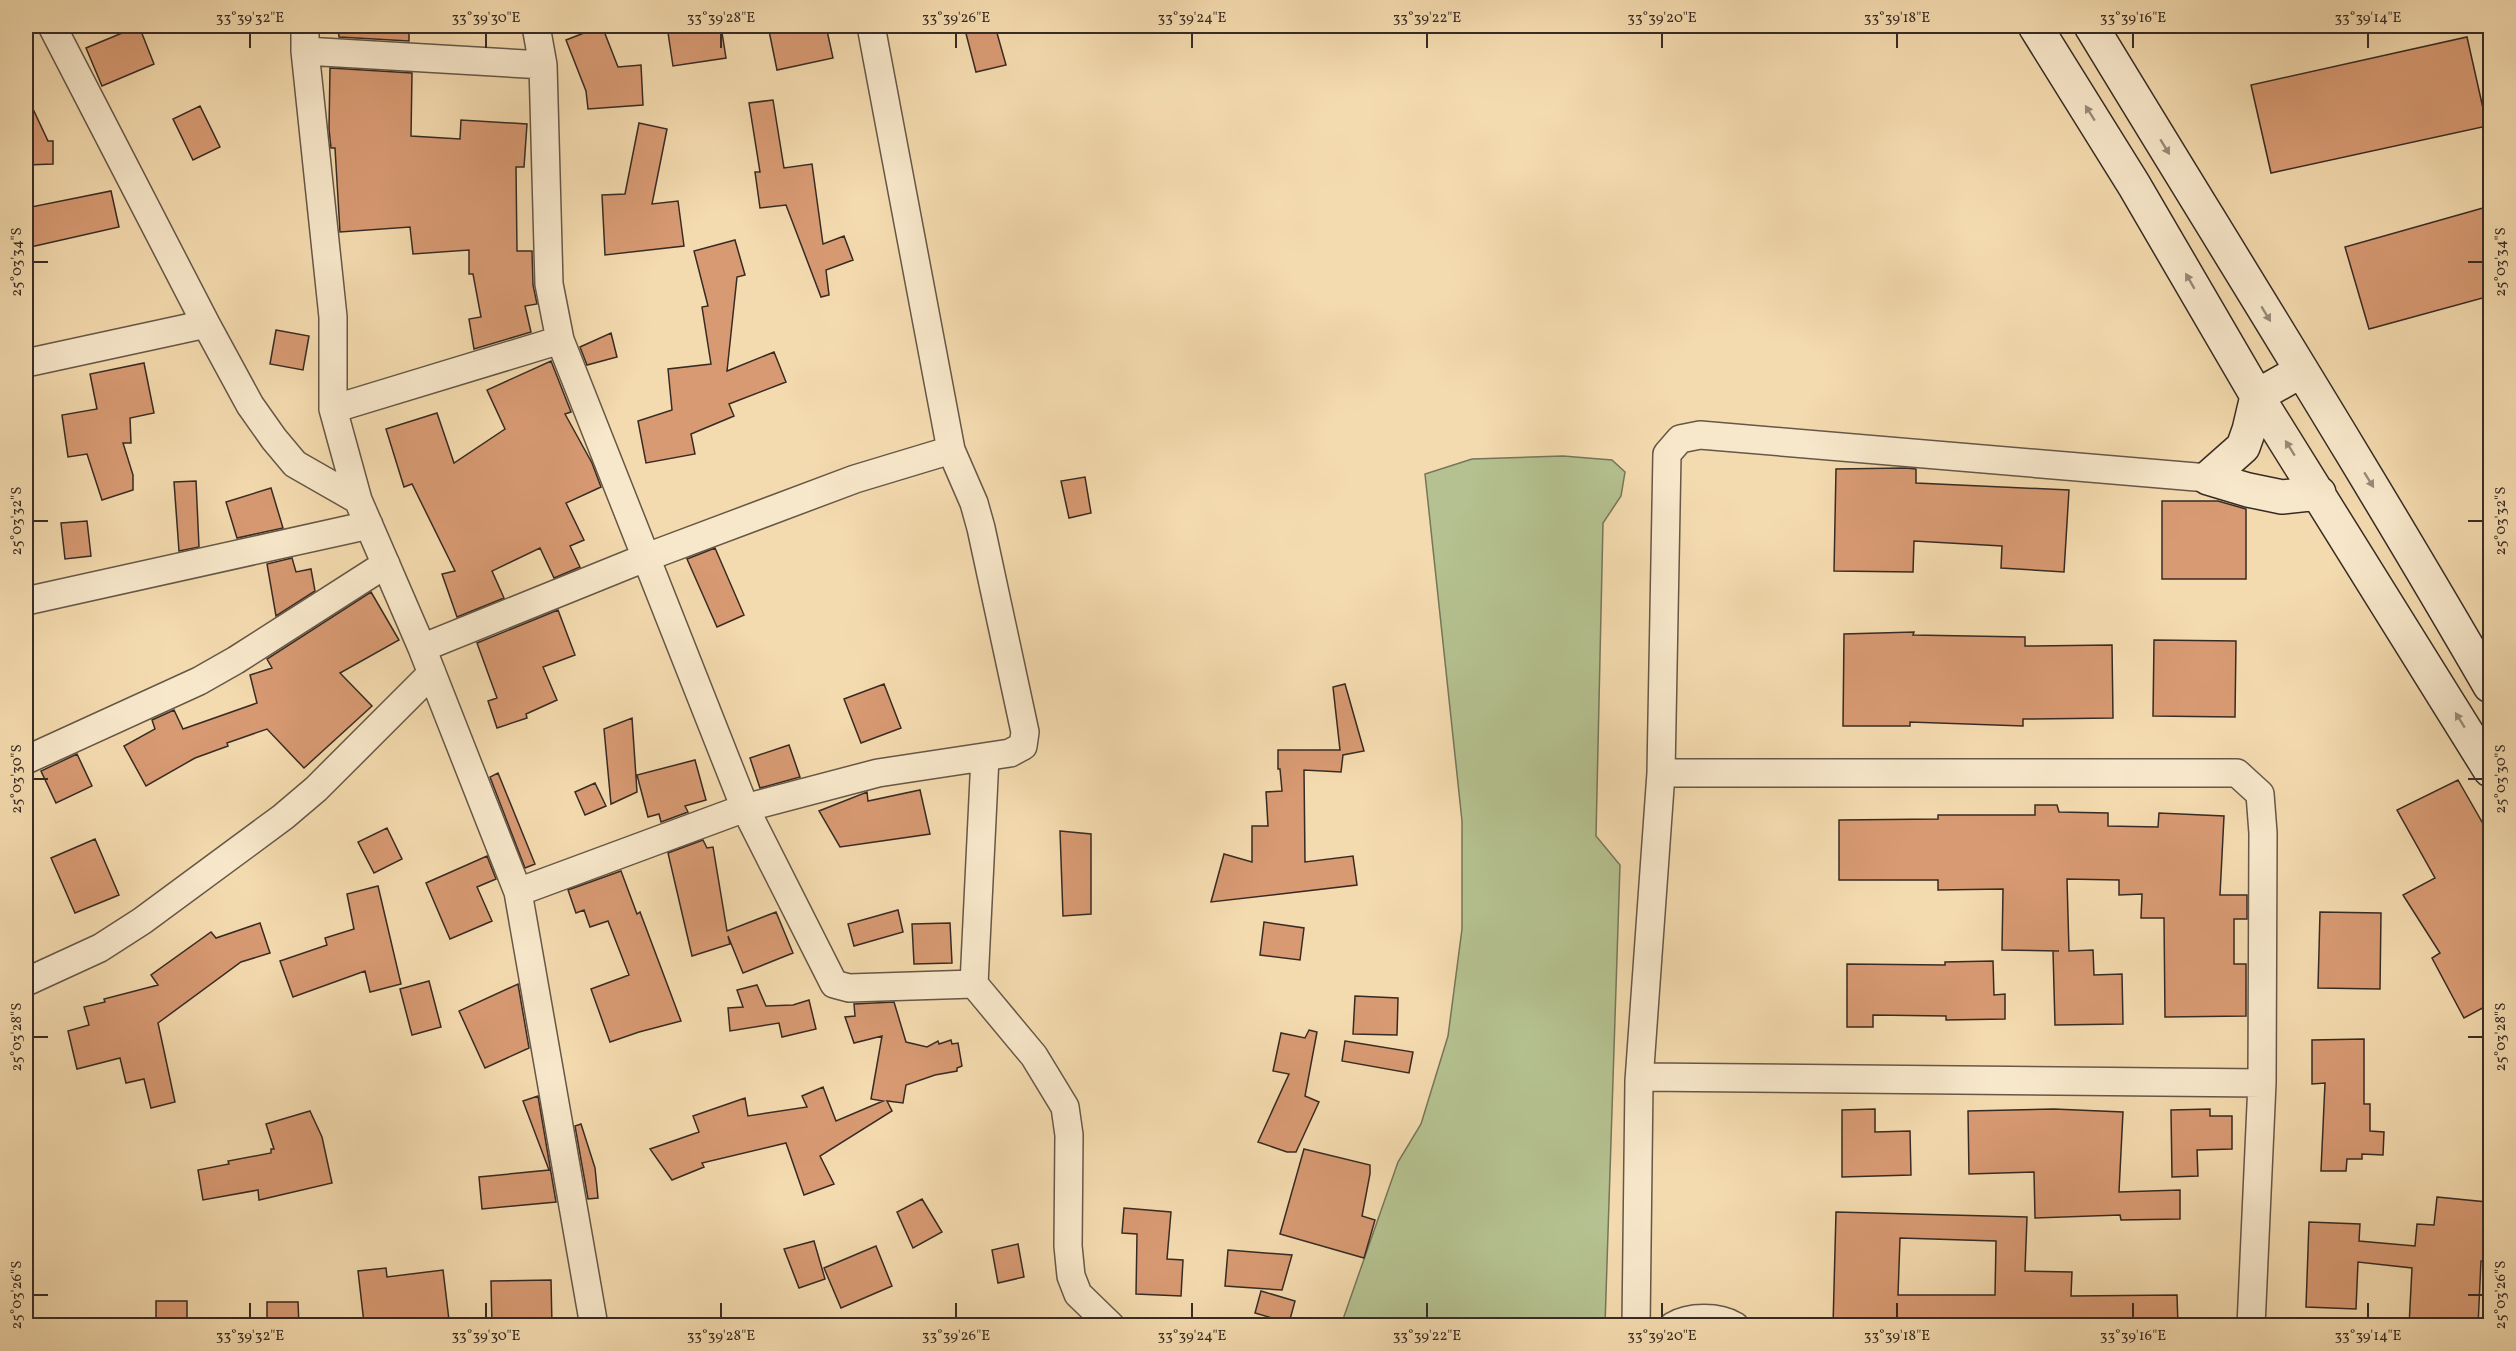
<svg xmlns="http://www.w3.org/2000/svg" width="2516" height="1351" font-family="Vollkorn,serif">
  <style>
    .green { fill: #b5c190; stroke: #76765a; stroke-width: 1.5 }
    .building { fill: #d89a73; stroke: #372b24; stroke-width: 1.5; fill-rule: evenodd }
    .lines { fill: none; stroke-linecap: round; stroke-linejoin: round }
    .street-casing { stroke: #665747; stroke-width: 30 }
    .secondary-casing { stroke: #372b24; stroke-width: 36 }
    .street { stroke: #f8e8cb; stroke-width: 27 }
    .secondary { stroke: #f8e8cb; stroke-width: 33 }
    .oneway { fill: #988a78 }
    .ticks { fill: none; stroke: #372b24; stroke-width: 2 }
    .neatline { fill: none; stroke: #372b24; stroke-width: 2 }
    .ticks-label { font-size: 15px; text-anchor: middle; fill: #372b24 }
  </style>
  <rect width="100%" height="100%" fill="#f4dbaf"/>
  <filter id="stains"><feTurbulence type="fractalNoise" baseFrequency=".00333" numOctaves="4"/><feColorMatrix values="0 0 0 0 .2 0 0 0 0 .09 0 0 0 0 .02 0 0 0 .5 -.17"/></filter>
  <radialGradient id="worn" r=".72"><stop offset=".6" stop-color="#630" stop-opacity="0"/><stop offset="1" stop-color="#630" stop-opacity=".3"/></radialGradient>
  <path class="green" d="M1563,456L1612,460L1625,472L1621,496L1603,523L1596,836L1620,865L1605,1325H1341L1398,1162L1421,1124L1448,1036L1462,929V821L1425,474L1472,459Z"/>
  <path class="building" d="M139,26L154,64L102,86L86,48Z
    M338,26H409V41L339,37Z
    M602,26L618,67L641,65L643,105L588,109L586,91L566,40Z
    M667,26H721L726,58L673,66Z
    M768,26H826L833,58L777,70Z
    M964,26H995L1006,65L976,72Z
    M2467,37L2487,126L2271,173L2251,85Z
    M330,68L412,73L411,136L460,139L461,120L527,124L524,167H516L517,251H532L533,285L537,304L525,306L531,332L474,349L469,319L481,317L473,274H469V250L413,254L410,227L340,232L335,148H331L329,129Z
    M26,94L48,141H53V164L26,165Z
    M773,100L784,168L812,164L823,244L844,236L853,260L826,270L829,295L821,297L786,205L760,208L755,172H760L749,103Z
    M200,106L220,147L193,160L173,119Z
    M639,123L667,129L652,204L678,201L684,246L605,255L602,195L625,194Z
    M111,191L119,227L26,248V208Z
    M2490,206V296L2369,329L2345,247Z
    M735,240L745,275L737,277L727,371L774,352L786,382L729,404L734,416L691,434L695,454L646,463L638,421L672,410L668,369L711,364L702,307L708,306L694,251Z
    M276,330L309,336L303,370L270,364Z
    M611,333L617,357L587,365L580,347Z
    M551,361L571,412L565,414L592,463L601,487L566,503L584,540L570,546L580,567L554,578L540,548L492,571L504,598L457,617L442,574L455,571L412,484L404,487L386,429L437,413L454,463L505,429L487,390Z
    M144,363L154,413L130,418L131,443H123L133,475V490L102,500L87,454L68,457L62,415L97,409L90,374Z
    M1905,468L1916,469V483L2069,490L2064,572L2001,568L2002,546L1914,541L1913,572L1834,571L1836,469Z
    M1085,477L1091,513L1069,518L1061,481Z
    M196,481L199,547L179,551L174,482Z
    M271,488L283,528L237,538L226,502Z
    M2162,501H2218L2246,509V579H2162Z
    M87,521L91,556L65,559L61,523Z
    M715,548L744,615L717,627L687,559Z
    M292,558L296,572L311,569L315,591L276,616L267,564Z
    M371,592L399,640L340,673L372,706L304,768L267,729L227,743L228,746L195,758L146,786L124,746L155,729L152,720L174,710L183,729L257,703L250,675L272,668L267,659Z
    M558,610L575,655L543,667L557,700L526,714L527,718L497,728L488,701L497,698L477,643Z
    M1914,632L1913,635L2025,637V646L2112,645L2113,718L2023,719V726L1910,722V726H1843L1844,634Z
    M2154,640L2236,641L2235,717L2153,716Z
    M884,684L901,728L861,743L844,699Z
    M1345,684L1364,751L1343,755L1341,772L1304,770L1305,862L1353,856L1357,885L1211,902L1224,854L1252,862V826H1268L1266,792L1282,791L1280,769H1278V750H1340L1333,687Z
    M632,718L637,792L611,804L604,729Z
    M789,745L800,777L760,788L750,758Z
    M77,754L92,786L56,803L41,771Z
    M695,760L706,800L685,806L688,812L661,822L659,814L648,817L637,775Z
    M498,773L535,864L525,868L490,777Z
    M2458,780L2490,836V1004L2464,1018L2432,958L2440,953L2403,895L2435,878L2397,810Z
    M595,783L606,806L585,815L575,792Z
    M920,790L930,834L840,847L819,811L867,792L868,801Z
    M2035,805H2057L2059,812L2108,813V826L2158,827L2159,813L2224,816L2220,895H2247V919H2234V964H2246V1016L2165,1017L2164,918H2141L2142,894L2119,895V880L2067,879L2069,951L2093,950L2094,975L2122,974L2123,1024L2055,1025L2053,951H2059L2002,950L2003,889L1938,890V880H1839V820L1938,819V815H2035Z
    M387,828L402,859L374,873L358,842Z
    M1060,831L1091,834V914L1063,916Z
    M95,839L119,895L75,913L51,858Z
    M703,840L707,848L713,847L727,931L776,912L793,953L743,973L728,936L730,944L692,956L668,853Z
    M487,856L496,879L477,887L492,921L450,939L426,883Z
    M621,871L637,914L640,912L681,1021L639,1032L610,1042L591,989L629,975L608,921L590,927L584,910L576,913L568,890Z
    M378,886L401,984L370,992L365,971L293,997L280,961L327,945L325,938L354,929L347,894Z
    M898,910L903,932L854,946L848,924Z
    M2320,912L2381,913L2380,989L2318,988Z
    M1264,922L1304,928L1300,960L1260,955Z
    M260,923L270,953L241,962L158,1023L175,1102L151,1108L144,1079L126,1083L120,1058L77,1069L68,1031L89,1025L84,1007L105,1002L104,999L158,985L151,975L211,932L216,938Z
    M950,923L952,963L914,964L912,924Z
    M1993,961L1994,995L2005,994V1019L1946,1020V1016L1873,1015V1027H1847V964L1945,965V962Z
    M429,981L441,1027L412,1035L400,989Z
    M518,984L529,1048L485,1068L459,1011Z
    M757,985L766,1006L793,1005L809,1000L816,1029L782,1037L779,1023L730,1031L728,1008L743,1007L737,990Z
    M1355,996L1398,998L1397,1035L1353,1034Z
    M894,1002L906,1042L927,1047L938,1041L939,1044L951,1040L952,1044L958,1043L962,1066L957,1068V1071L935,1075L906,1085L903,1103L887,1101L892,1111L820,1156L834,1184L804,1195L786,1143L702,1163L704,1167L672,1180L650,1149L699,1132L693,1116L745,1098L748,1116L807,1107L802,1096L823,1087L836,1121L883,1101L871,1099L882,1036L854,1043L845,1017L855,1016L854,1004Z
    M1309,1030L1317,1032L1305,1096L1319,1102L1296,1152H1287L1258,1142L1289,1074L1273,1071L1281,1033L1305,1038Z
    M2364,1039V1104H2370V1131L2384,1132L2383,1155L2362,1154V1159H2347L2346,1171H2321L2325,1083L2312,1084V1040Z
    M1345,1041L1413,1052L1409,1073L1342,1061Z
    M538,1096L556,1202L482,1209L479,1177L549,1170L523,1101Z
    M1875,1109V1132L1910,1131L1911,1175L1842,1177V1110Z
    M2054,1109L2123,1112L2119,1192L2180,1190V1219L2121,1220L2120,1215L2035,1218L2034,1172L1969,1174L1968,1111Z
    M2210,1109V1116H2232V1149L2197,1150L2198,1176L2172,1177L2171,1110Z
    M310,1111L322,1137L332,1183L259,1200L258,1190L203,1200L198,1170L229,1164L228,1161L271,1153V1149H274L266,1124Z
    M581,1124L595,1168L598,1198L588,1199L575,1126Z
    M1304,1149L1370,1165V1174L1362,1216L1375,1220L1364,1258L1280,1234Z
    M2437,1197L2487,1202L2486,1213H2490V1262L2481,1261L2478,1326H2409L2412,1268L2358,1262L2356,1309L2306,1307L2309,1222L2360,1224L2359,1241L2415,1246L2417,1224L2434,1225Z
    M922,1199L942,1232L913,1248L897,1212Z
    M1124,1208L1171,1212L1167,1259L1183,1260L1181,1296L1136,1294L1137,1234L1122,1233Z
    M1836,1212L2027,1217L2025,1271L2072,1272L2071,1296L2177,1295L2178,1326H1833ZM1900,1238L1996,1241L1995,1295H1898Z
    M814,1241L825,1279L799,1288L784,1249Z
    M1018,1244L1024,1277L998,1283L992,1250Z
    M876,1246L892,1286L841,1308L824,1268Z
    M1228,1250L1292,1255L1282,1290L1225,1286Z
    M386,1268L387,1277L443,1270L449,1320L401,1326H383V1321L364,1323L358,1271Z
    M551,1280L552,1326H492L491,1281Z
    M1261,1291L1295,1301L1289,1323L1255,1313Z
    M156,1301H187V1326H156Z
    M267,1302H298L299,1326H267Z"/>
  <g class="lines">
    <g class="street-casing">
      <path id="street" d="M52,26L206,324L250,405L274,439L295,464L358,500
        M305,26V51L333,317V409L358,500L422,648L518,892L594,1326
        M536,26L543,65L549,284L560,340L745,808L834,984L849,988L974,984
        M305,51L543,65
        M26,363L206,324
        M333,409L560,340
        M26,601L369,525
        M422,648L647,557L855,479L951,450
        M985,757L974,984L1034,1056L1065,1107L1069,1135L1068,1246L1071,1276L1078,1294L1111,1326
        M26,760L199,681L236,660L386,564
        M1661,773H2237L2260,794L2263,833L2262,1083L2251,1326
        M518,892L745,808L878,773L1010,753L1023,746L1025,732L981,528L974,503L951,450L871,26
        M26,982L100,948L142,921L283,817L316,789L432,673
        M1640,1077L2262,1083
        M1636,1326L1639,1081L1661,773L1667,454L1680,439L1700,435L2208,478
        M1673,1326C1689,1316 1719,1316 1735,1326"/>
    </g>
    <g class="secondary-casing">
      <path id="secondary" d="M2035,26L2134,185L2257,396L2490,770
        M2091,26C2224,245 2361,463 2490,686
        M2208,478L2243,447L2249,430L2257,396L2301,371
        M2208,478L2248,490L2282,497L2319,493"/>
    </g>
    <use href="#street" class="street"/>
    <use href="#secondary" class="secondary"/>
  </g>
  <defs><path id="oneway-solid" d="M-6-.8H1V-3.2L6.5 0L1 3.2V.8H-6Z" transform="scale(1.5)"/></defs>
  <g class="oneway">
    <use href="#oneway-solid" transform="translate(2090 113) rotate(-122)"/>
    <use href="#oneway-solid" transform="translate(2165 147) rotate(59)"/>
    <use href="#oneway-solid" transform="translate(2190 281) rotate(-120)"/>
    <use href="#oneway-solid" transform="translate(2266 314) rotate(59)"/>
    <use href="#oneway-solid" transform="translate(2290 448) rotate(-122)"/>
    <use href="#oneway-solid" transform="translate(2369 480) rotate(58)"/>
    <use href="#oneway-solid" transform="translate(2460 720) rotate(-122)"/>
  </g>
  <path class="ticks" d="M250,33V48M486,33V48M721,33V48M956,33V48M1192,33V48M1427,33V48M1662,33V48M1897,33V48M2133,33V48M2368,33V48M33,262H48M2468,262H2483M33,521H48M2468,521H2483M33,779H48M2468,779H2483M33,1037H48M2468,1037H2483M33,1295H48M2468,1295H2483M250,1303V1318M486,1303V1318M721,1303V1318M956,1303V1318M1192,1303V1318M1427,1303V1318M1662,1303V1318M1897,1303V1318M2133,1303V1318M2368,1303V1318"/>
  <rect width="2516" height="1351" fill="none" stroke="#f4dbaf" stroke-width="66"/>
  <rect x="33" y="33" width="2450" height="1285" class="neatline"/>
  <g class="ticks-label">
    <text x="250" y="22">33°39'32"E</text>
    <text x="486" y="22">33°39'30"E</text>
    <text x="721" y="22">33°39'28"E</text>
    <text x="956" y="22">33°39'26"E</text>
    <text x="1192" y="22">33°39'24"E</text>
    <text x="1427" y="22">33°39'22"E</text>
    <text x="1662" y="22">33°39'20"E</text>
    <text x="1897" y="22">33°39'18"E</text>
    <text x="2133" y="22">33°39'16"E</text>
    <text x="2368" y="22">33°39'14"E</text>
    <text transform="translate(2500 262) rotate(-90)" y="5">25°03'34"S</text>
    <text transform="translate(16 262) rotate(-90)" y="5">25°03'34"S</text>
    <text transform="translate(2500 521) rotate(-90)" y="5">25°03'32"S</text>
    <text transform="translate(16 521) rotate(-90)" y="5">25°03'32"S</text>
    <text transform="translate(2500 779) rotate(-90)" y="5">25°03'30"S</text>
    <text transform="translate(16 779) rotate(-90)" y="5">25°03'30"S</text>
    <text transform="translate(2500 1037) rotate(-90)" y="5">25°03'28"S</text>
    <text transform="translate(16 1037) rotate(-90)" y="5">25°03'28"S</text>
    <text transform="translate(2500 1295) rotate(-90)" y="5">25°03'26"S</text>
    <text transform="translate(16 1295) rotate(-90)" y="5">25°03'26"S</text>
    <text x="250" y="1340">33°39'32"E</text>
    <text x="486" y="1340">33°39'30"E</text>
    <text x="721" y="1340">33°39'28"E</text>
    <text x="956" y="1340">33°39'26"E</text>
    <text x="1192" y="1340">33°39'24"E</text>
    <text x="1427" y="1340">33°39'22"E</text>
    <text x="1662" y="1340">33°39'20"E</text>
    <text x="1897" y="1340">33°39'18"E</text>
    <text x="2133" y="1340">33°39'16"E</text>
    <text x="2368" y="1340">33°39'14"E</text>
  </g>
  <rect width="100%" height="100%" filter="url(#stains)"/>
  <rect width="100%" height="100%" fill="url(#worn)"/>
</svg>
